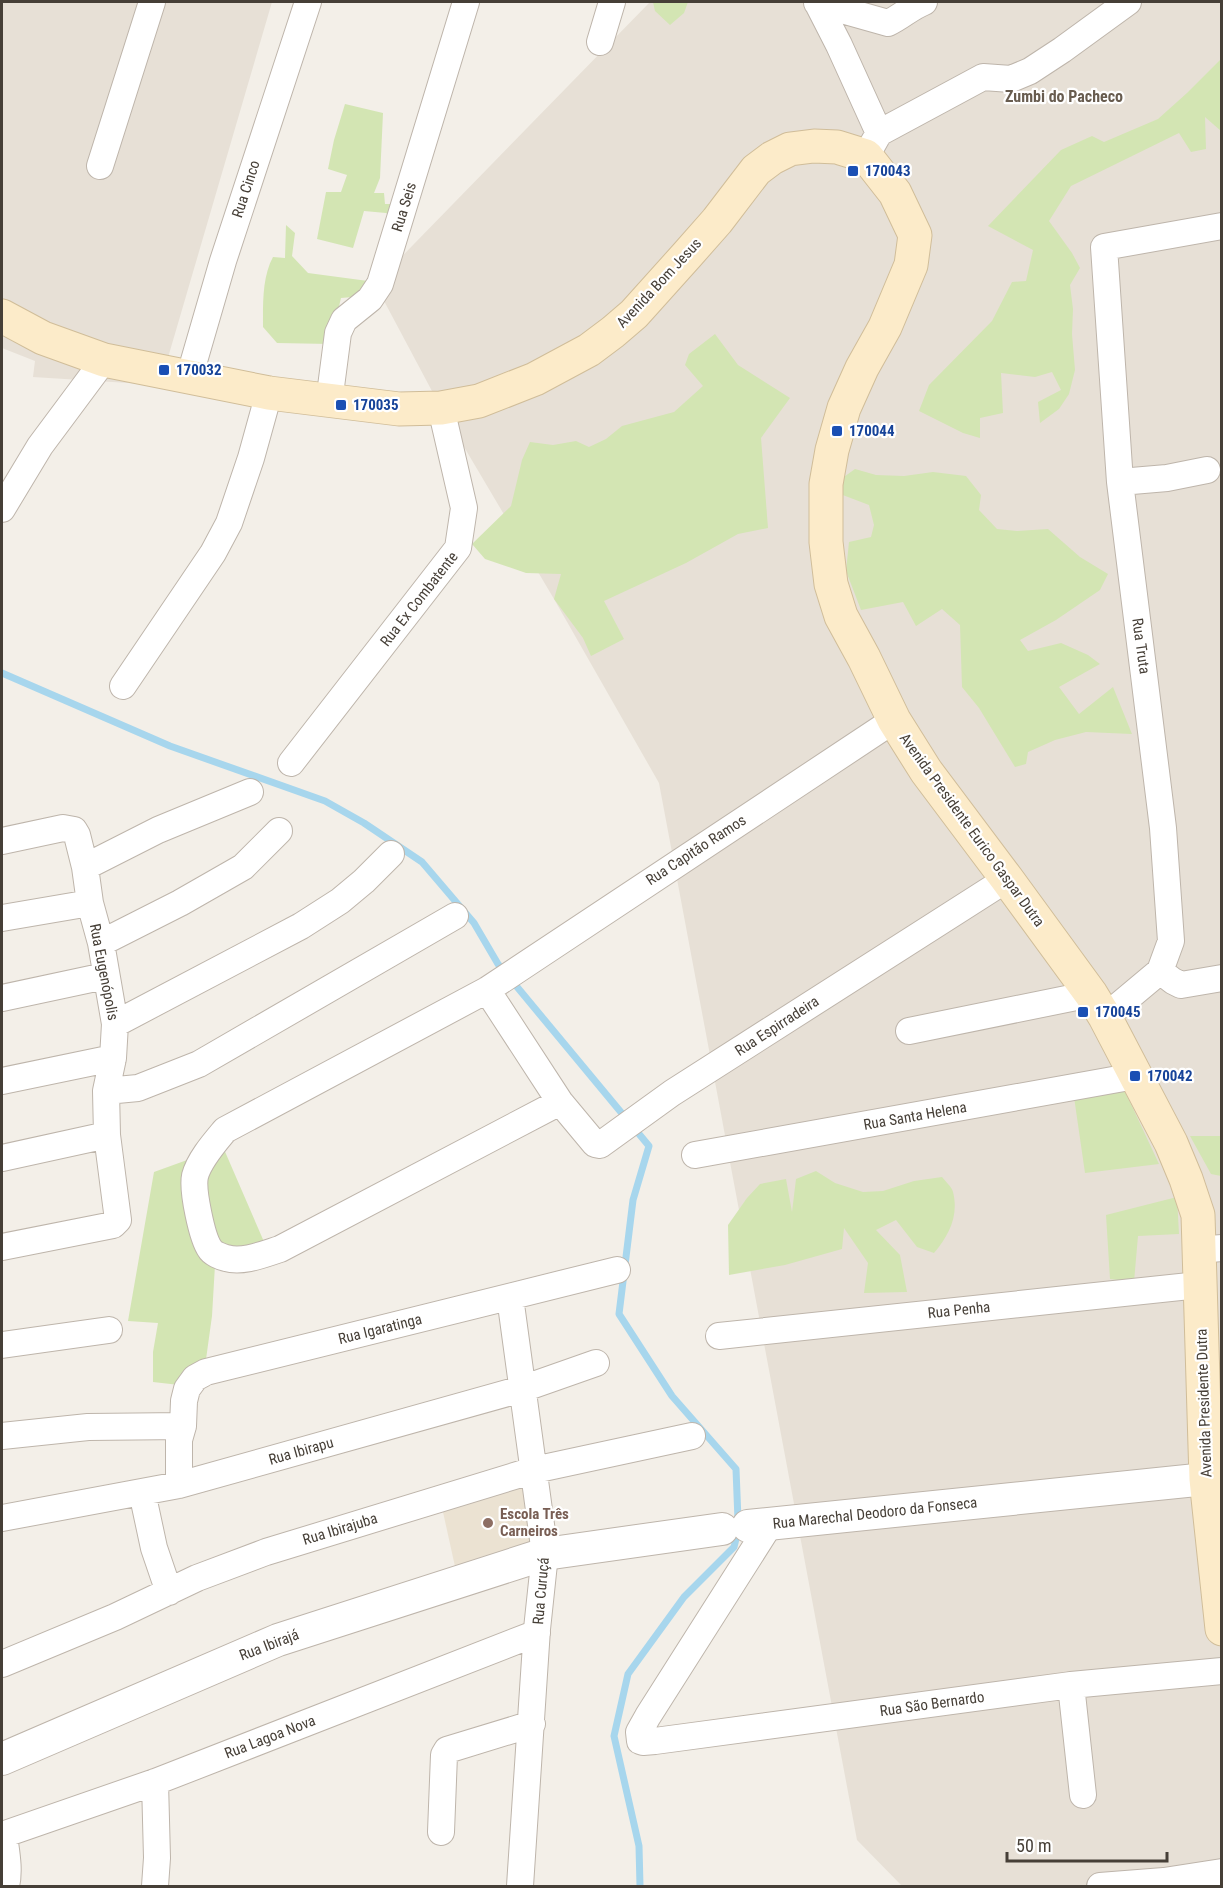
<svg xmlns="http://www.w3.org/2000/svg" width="1223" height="1888" font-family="'Roboto Condensed',sans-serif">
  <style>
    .residential { fill: #e7e0d6 }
    .education { fill: #ebe2d2 }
    .green { fill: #d3e5b3 }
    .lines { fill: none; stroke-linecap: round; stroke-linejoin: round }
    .stream { stroke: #a7d6ed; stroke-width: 7 }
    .minor-casing { stroke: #beb5ab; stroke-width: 28 }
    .tertiary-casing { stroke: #beb5ab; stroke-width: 34 }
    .secondary-casing { stroke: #d0bd99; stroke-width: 35 }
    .minor { stroke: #fff; stroke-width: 26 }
    .tertiary { stroke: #fff; stroke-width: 32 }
    .secondary { stroke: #fcebc9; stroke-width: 33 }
    .transit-dot { fill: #1a4fb4; stroke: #fff; stroke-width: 2 }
    .education-dot { fill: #8d6e63; stroke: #fff; stroke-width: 2 }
    .labels { text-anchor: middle; stroke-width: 4.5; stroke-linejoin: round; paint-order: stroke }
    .transit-label { font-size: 15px; font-weight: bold; fill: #164399; stroke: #fff; text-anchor: start }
    .street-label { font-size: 15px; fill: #463f37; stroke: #fff }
    .education-label { font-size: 15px; font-weight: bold; fill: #785e54; stroke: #fff; text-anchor: start }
    .neighbourhood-label { font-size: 16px; font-weight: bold; fill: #685c4f; stroke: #fff }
  </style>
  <rect width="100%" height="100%" fill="#f3efe8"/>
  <path class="residential" d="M2,2H272L160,385L33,377L35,361L2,348Z
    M650,2H1221V1886H902L857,1840L659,783L554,599L441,408L375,284Z"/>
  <path class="education" d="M523,1481L534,1542L456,1571L441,1503Z"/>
  <path class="green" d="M653,2H688L684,13L670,25L655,11Z
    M1221,59V131L1205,117L1206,149L1191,152L1179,133L1071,186L1049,221L1072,253L1080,268L1070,285L1073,309L1072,334L1075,370L1069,394L1059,409L1040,423L1038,402L1061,390L1052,372L1035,377L1001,373L1003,413L980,418V438L963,433L919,411L929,385L992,321L1012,282L1026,281L1033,250L988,226L1061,150L1092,136L1104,142L1158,119L1187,93Z
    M345,104L383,113L380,178L374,193H384L385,204H400L394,218L386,213L364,211L353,248L317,239L326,192H341L347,175L328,169L334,140Z
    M286,225L295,233L292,256L308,273L368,281L365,296L341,298L330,344L277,343L263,327C263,305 262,277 273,257L285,258Z
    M715,334L738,365L790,398L761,438L768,528L738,534L686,563L604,601L624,639L591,656L583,638L554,599L561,574L526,573L485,559L472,544L511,506L522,460L530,442L553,445L576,441L589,447L606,439L622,426L674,412L703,386L685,365L689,354Z
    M855,469L876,475L904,476L933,472L966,476L981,495L979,510L997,529L1017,531L1048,529L1080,557L1108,574L1100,590L1056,620L1020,640L1028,651L1061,643L1088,655L1100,664L1059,687L1079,714L1113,687L1132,734L1086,732L1055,740L1028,752L1026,764L1015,767L979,708L962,687L960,625L942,609L916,626L903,602L861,610L846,571L849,542L871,537L874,525L869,505L827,489Z
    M1123,1087L1159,1164L1085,1173L1074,1097Z
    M1190,1136H1221V1176L1211,1174Z
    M223,1147L268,1251L215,1265L212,1316L203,1381L188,1386L153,1382V1352L158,1323L128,1321L154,1172Z
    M816,1171L835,1183L863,1192L883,1191L914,1181L942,1177C945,1181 952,1187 953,1192C959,1216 949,1235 934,1253L917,1247L896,1220L876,1230L900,1255L907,1292L864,1293L868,1263L844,1228L842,1249L785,1265L729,1275L728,1225L747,1198L760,1184L786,1179L792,1212L796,1179Z
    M1177,1197L1179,1234L1138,1236L1134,1282L1110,1279L1106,1215Z"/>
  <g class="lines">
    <path class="stream" d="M2,673L170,746L325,801L364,823L422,862L474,923L498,964L649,1146L633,1200L619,1314L672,1396L736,1469L738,1520
      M640,1886L639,1846L614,1736L628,1674L684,1597L734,1547L737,1535"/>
    <g class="minor-casing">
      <path id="minor" d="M817,2L839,45L879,133
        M817,3L888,23C901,17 911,7 924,2
        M600,42L612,2
        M866,156L879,133L983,77L1011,79L1030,71L1062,50L1128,2
        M100,166L152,2
        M189,378L223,261L308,2
        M329,402L338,333L344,320L370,299L380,284L466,2
        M1120,482L1167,478L1207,470
        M2,509L40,446L104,360
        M123,686L213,553L229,523L251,458L269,393
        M291,763L458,548L464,508L441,408
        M2,841L63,828L74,830L77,835L85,867L90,903L101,943L115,1024L113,1058L106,1091L107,1135L118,1220L113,1225L2,1247
        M85,867L158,830L250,792
        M2,918L90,903
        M101,943L180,903L243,867L279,831
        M1160,971L1173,981L1181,985L1222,978
        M487,990L560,1102L595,1144L600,1145L672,1093L1007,879
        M2,998L105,976
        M1105,1017L1160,971L1171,941L1163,828L1120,482L1104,247L1222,226
        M115,1024L301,926L340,901L364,881L391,854
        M909,1031L1091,994
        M2,1081L113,1058
        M106,1091L138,1088L199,1064L455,916
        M560,1102L280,1249C264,1254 243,1263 226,1258C221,1257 212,1253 210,1249C202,1238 192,1190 195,1176C199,1160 215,1142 225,1130L487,990L894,720
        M695,1155L1135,1076
        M2,1158L107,1135
        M1198,1250L1222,1248
        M510,1297L545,1554L537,1629L520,1886
        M719,1336L1199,1285
        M2,1345L109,1330
        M2,1436L88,1427L183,1426
        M179,1485V1440L183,1426L184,1401L187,1389L195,1378L206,1372L617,1270
        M142,1492L154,1548L169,1592
        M2,1518L179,1485L522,1389L596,1363
        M770,1524L648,1716L639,1732L640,1741L643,1742L655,1741L1071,1685L1222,1671
        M2,1664L115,1617L197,1578L266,1552L534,1470L692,1436
        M1071,1685L1083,1795
        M155,1782L157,1858L155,1886
        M441,1832L444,1755L447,1750L532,1724
        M2,1835L155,1782L537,1633
        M4,1835C6,1851 10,1870 6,1886
        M1100,1886L1164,1881L1222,1872"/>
    </g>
    <g class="tertiary-casing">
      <path id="tertiary" d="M748,1526L1206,1479
        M2,1759L278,1640L545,1554L722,1529"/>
    </g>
    <g class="secondary-casing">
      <path id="secondary" d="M2,316L43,338L104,360L269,393L399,409L441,408L479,401L535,379L589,350L613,332L634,314L687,255L717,221L756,170L772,158L790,149L814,146L837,147L866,156L895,193L915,235L911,265L885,327L862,368L844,408L832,450L826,484V542L831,584L841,616L864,658L894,720L926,771L1007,879L1091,994L1105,1017L1171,1143L1186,1179L1198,1215L1206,1479L1222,1629"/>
    </g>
    <use href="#minor" class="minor"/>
    <use href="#tertiary" class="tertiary"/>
    <use href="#secondary" class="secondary"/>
  </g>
  <g class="transit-dot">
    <rect x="847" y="165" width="12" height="12" rx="3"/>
    <rect x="158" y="364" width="12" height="12" rx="3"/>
    <rect x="335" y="399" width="12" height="12" rx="3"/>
    <rect x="831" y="425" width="12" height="12" rx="3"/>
    <rect x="1077" y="1006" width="12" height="12" rx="3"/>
    <rect x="1129" y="1070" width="12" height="12" rx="3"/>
  </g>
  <circle class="education-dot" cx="488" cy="1523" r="6"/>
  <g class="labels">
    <g class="transit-label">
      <text x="865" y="176">170043</text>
      <text x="176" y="375">170032</text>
      <text x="353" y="410">170035</text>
      <text x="849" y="436">170044</text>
      <text x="1095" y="1017">170045</text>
      <text x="1147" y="1081">170042</text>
    </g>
    <g class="street-label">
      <text transform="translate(246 189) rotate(-72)" y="5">Rua Cinco</text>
      <text transform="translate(404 207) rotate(-73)" y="5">Rua Seis</text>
      <text transform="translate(659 283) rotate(-47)" y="5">Avenida Bom Jesus</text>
      <text transform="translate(419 599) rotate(-52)" y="5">Rua Ex Combatente</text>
      <text transform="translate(1141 646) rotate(82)" y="5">Rua Truta</text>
      <text transform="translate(972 830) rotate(54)" y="5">Avenida Presidente Eurico Gaspar Dutra</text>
      <text transform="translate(696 850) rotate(-33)" y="5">Rua Capitão Ramos</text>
      <text transform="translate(104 972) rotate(79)" y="5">Rua Eugenópolis</text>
      <text transform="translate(777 1026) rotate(-33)" y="5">Rua Espirradeira</text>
      <text transform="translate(915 1116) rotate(-10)" y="5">Rua Santa Helena</text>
      <text transform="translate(959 1310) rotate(-6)" y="5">Rua Penha</text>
      <text transform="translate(380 1329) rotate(-14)" y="5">Rua Igaratinga</text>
      <text transform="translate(1204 1403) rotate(-92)" y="5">Avenida Presidente Dutra</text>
      <text transform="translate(301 1451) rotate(-16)" y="5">Rua Ibirapu</text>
      <text transform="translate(875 1513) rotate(-6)" y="5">Rua Marechal Deodoro da Fonseca</text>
      <text transform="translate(340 1529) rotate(-17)" y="5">Rua Ibirajuba</text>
      <text transform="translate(541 1591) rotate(-85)" y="5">Rua Curuçá</text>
      <text transform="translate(269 1645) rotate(-21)" y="5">Rua Ibirajá</text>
      <text transform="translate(932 1704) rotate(-8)" y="5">Rua São Bernardo</text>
      <text transform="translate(270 1737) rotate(-21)" y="5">Rua Lagoa Nova</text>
    </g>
    <g class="education-label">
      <text x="500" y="1519">Escola Três<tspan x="500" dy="17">Carneiros</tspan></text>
    </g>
    <g class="neighbourhood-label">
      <text x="1064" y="102">Zumbi do Pacheco</text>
    </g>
  </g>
  <rect width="1223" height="1888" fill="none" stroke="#463f37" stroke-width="6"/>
  <path d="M1007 1852v9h160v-9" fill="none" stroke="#463f37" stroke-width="3"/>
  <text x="1016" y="1852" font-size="18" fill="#463f37" stroke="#ffffff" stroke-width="4.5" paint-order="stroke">50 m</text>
</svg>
